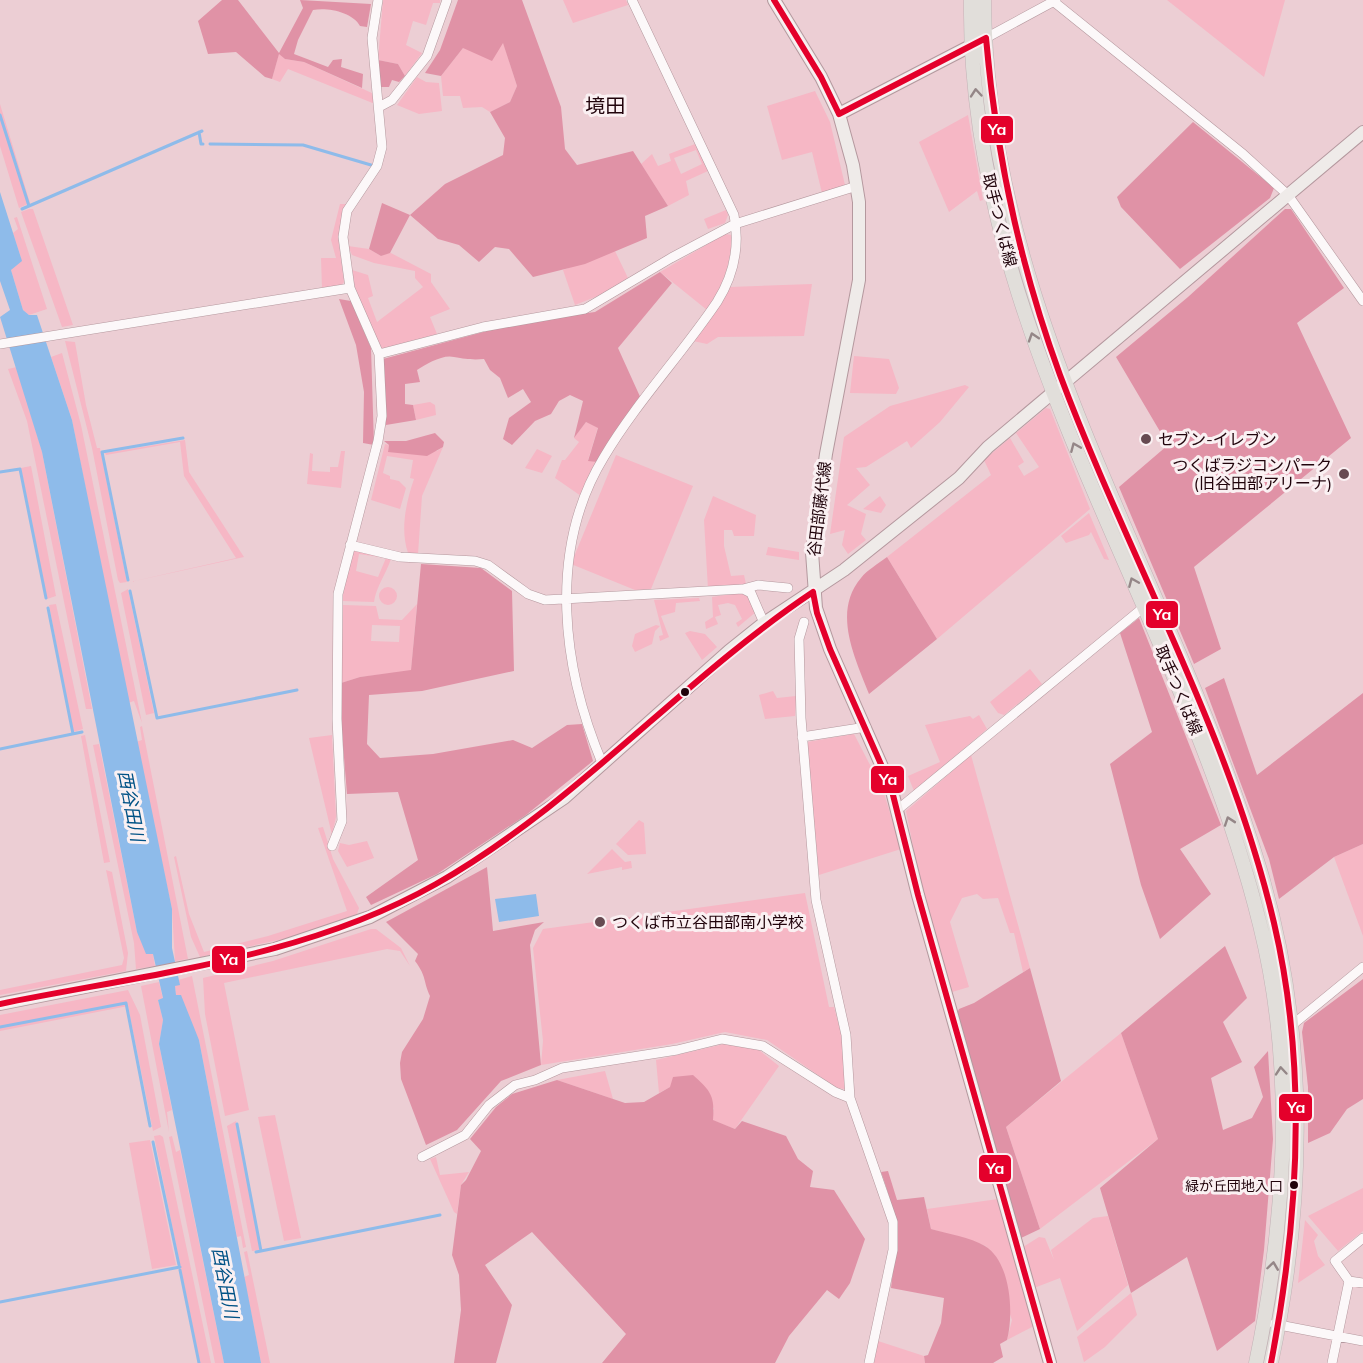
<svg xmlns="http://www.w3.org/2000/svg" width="1363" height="1363" font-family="Mulish,'Noto Sans JP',sans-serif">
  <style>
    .green { fill: #f6b7c5; fill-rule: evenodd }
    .forest { fill: #e092a6 }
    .water { fill: #8ebbea }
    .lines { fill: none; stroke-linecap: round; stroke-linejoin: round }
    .stream { stroke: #8ebbea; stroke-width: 3 }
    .street-casing { stroke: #b4989e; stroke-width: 10 }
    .secondary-casing { stroke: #b4989e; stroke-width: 14 }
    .primary-casing { stroke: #c3b2b6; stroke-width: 15 }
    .street { stroke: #fcf8f9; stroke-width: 9 }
    .secondary { stroke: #efebe9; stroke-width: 12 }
    .primary { stroke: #e1deda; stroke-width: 14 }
    .bus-1-casing { stroke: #faf0f2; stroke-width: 10 }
    .bus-1 { stroke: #e4002b; stroke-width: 6 }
    .oneway { stroke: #948687 }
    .poi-dot { fill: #674a51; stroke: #faf0f2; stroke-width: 2 }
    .bus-dot { fill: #20030b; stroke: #faf0f2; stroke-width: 2 }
    .labels { text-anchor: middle; stroke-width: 6; stroke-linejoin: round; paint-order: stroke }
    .bus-label { font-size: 14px; fill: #20030b; stroke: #faf0f2; text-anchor: end }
    .street-label { font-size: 16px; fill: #20030b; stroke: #faf0f2 }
    .poi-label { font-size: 16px; fill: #20030b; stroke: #faf0f2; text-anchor: start }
    .water-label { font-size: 18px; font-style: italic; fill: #005286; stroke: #faf0f2 }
    .quarter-label { font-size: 20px; fill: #20030b; stroke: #faf0f2 }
    .line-badge { stroke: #faf0f2; stroke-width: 2 }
    .badge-label { font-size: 16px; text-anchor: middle; font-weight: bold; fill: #fff }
  </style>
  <rect width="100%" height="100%" fill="#ecced4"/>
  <path class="green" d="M383,0H440V3H433L426,25L413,21L406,45L422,53L405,76L398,64L378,60Z
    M563,0H626L628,5L573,23Z
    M1167,0H1285L1264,77Z
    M503,42L517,86L510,102L490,112L482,107L463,108L460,96H443L441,76L463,48Z
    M279,53L285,59L304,62L374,94L375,104L288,69L280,82L272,79Z
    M417,77L426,82L439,83L442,111L419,114L397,105Z
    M815,91L830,122L845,185L822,193L812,152L782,160L767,106Z
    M0,104L30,203L19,208L0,146Z
    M968,115L983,200L980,201L977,191L949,212L919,142Z
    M695,144L708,171L686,181L689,195L668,206L641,164L652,154L658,166L671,161L669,154ZM696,150L702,164L681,174L674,158Z
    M340,204H347L338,237L344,282L341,286L322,289L321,258H336L331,240Z
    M29,209H33L73,325L62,327L21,212Z
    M726,210L728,215L725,223L708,229L704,219Z
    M17,217L47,309L29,315L23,310L11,270L21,258L13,233L18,229L14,218Z
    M725,234L732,235C731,264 723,286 707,310L660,272Z
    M348,246L369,249L381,256L389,252L431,274V282L450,309L430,317L437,334L381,349L355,288L352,270L368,275L373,296L368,298L377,322L423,287L415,278V271L374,263L352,255Z
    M615,251L628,278L608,292L575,305L563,270Z
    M812,284L804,336L718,337L707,344L693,341L730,287Z
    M65,341L75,342L86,405L97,448H100L127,582L120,583L118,580L92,448Z
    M62,353L81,425L142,723L134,701L128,703L72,420L51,357Z
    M854,356L889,359L899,388L896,394L850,393Z
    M17,367L42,452L92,709H86L27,421L8,369Z
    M965,385L969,387L940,422L911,448L907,441L866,467L856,468L870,485L847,505L866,514L861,534L866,540L848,554L842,545L845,530L830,534L844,437L890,406Z
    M430,402L435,405L436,415L416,420L413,405Z
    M1046,408L1050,409L1090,509L937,639L887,557L991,475L984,460L1010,438L1024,462L1018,466L1024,476L1039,467L1016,433Z
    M586,422L598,427L588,460L597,462L581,496L555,478L562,460H565L579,442L574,438Z
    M185,440L189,472L244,557L130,582L236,558L184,476L180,442L106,455L105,453Z
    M385,444L389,445L388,451H437L443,447L422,496L418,554L408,553C400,529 406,503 414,479L410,478L413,460L387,456L383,473L390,476V479L399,481L406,488L400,509L371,500Z
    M537,449L552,456L542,473L525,468Z
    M341,451H345L341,488L307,484L310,453L313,454L312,471L330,472V467H338Z
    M616,455L693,486L651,589L635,590L571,564Z
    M31,466L56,596L47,599L21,468Z
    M713,496L756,515L754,536H734L732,530H724V546L731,576L744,575L746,584L708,589L704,520Z
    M880,496L886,505L881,513L863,509Z
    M1089,513L1109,560L1104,559L1091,532L1089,535L1066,543L1061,536Z
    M768,547L799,552V560L766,555Z
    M355,551L391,559C386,574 376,587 374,602L342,601L351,553ZM359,554L386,558L378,577L356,571Z
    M379 596a9 9 0 1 1 18 0a9 9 0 1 1-18 0Z
    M128,589L154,713L146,715L121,593Z
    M746,592L757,611L738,627L736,623L742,619L735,605L728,603L718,605L721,615L715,617L718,624L706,629L705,622L713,617L712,597Z
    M699,598L700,601L676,603L675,612L661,616L669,637L660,641L659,636L663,635L654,600Z
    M56,604L83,729L73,732L49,605Z
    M417,604L411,671L360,677L341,683L343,605L376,606L379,619L402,620ZM372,625L400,626L399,642L371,641Z
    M656,625L660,626L655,631L652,644L635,652L632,646L635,634Z
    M690,631L705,634L717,647L702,660L685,633Z
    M1030,669L1042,684L1004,715L998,713L990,702Z
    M773,691L777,698L796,696L795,716L765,719L759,695Z
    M979,715L987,729L914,791L908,776L940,762L925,725L970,716L973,719Z
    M142,726L188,959L175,961L172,909L136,742L142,740L140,727Z
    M854,734L883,790L901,849L819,875L807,742Z
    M85,735L110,862L104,863L81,736Z
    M332,735L336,817L332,835L309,738Z
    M99,744L137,932L153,954L155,966L136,969L134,943L93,745Z
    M971,755L1030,968L1023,972L1014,933H1010L998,898L983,899L977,894L962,898L950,922L969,987L952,992L923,896L906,811Z
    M639,820L644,823L646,854L628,855L616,844Z
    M323,827L333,859L359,908L357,914L297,936L200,957L191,937L174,857L176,856L189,914L204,952L268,936L347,911L318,828Z
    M367,841L374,858L347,867L338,851L340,843L349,845Z
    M1363,844V936L1334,857Z
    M612,849L625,862L631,861L632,868L622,870V867L587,874Z
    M106,870L112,872L128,953L126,971L0,995V990L122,965L124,958Z
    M805,893L829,1007H834L842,1037L845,1089L837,1088L767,1040L725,1032L672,1044L541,1065L543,1041L533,948L543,929Z
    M371,929H376L401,948L410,966L400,951L387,949L224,983L249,1110L225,1116L205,1014L203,978L273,961Z
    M192,976L246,1247L243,1248L241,1236L237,1237L199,1040L176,995L175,986L179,984L178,980Z
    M159,982L163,999L158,1000L163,1020L159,1044L172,1110L167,1112L169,1132L141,986Z
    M128,990L140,1015L161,1127L153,1131L128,1006L0,1031V1015Z
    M1121,1033L1158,1139L1040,1229L1006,1127Z
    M724,1044L759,1050L779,1066L735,1129L712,1120L714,1108L670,1087L659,1093L656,1060Z
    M605,1071L613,1099L557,1080Z
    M275,1115L301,1238L284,1241L258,1117Z
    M236,1121L260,1250L252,1251L227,1126Z
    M160,1135L163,1137L211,1363H200L154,1136Z
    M172,1136L176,1152L180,1150L224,1363H215L169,1137Z
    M150,1140L176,1265L152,1269L129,1143Z
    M436,1157L440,1175L469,1172L461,1185L457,1214L454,1212L430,1159Z
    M1363,1188V1231L1338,1251L1308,1216Z
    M998,1199L1034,1326L1007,1340L1012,1320L986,1246L931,1229L927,1209Z
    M1108,1216L1128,1285L1077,1331L1060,1278L1034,1288L1023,1247L1039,1237L1045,1238L1054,1260L1051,1250L1093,1218Z
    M1305,1220L1318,1235L1314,1241L1318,1256L1325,1265L1298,1283Z
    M247,1251L270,1363H261L244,1277L249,1275L244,1252Z
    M1131,1293L1137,1315L1105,1347L1084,1362L1077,1337Z
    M878,1341L924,1356L925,1363H874Z"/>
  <path class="forest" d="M222,0H238L279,53L303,8L300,0L371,4L367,27L360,26C353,12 327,7 313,10L298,40L294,54L328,67L333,60L342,59L341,67L363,74L362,88L304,62L285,59L279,54L272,79L265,77L236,52L208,54L198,21Z
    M458,0H522L561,107L565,149L577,165L633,151L668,206L645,216L647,238L585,264L533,277L509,249L495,247L479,262L459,245L438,239L410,215L390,253L381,256L369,249L382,203L410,215L445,184L503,155L505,138L490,112L510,102L517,86L503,43L492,61L463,48L441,76L425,73L440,50Z
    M378,60L398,64L405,76L399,82L392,80L389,87H381Z
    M1193,122L1274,188L1270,198L1180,269L1121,207L1117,197Z
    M1285,209H1291L1344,288L1297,323L1351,438L1194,567L1221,649L1194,664L1119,487L1168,445L1116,357L1188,297Z
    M660,272L672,283L618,348L642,401L597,462L588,461L598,428L586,422L574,438L583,401L570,395L559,401L551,414L535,421L512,445L503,439L509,418L531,402L523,389L508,398L500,378L490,370L484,359C472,360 466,359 454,357C443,354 426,364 417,370L420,382L405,384V404L413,405L416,420L386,425L383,359L487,331L543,319L595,312Z
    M339,299L351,301L371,348L374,445L363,443L364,392L356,345Z
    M435,433L444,442L443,447L427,456L388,452L389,445L384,441H406Z
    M887,557L937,639L869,694C855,658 832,612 861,578C867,570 878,564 887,557Z
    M421,564L481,568L512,591L514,671L422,691L369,695L367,744L380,758L433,754L513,740L532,748L567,725L582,724L593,761L526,815L437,874L371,905L366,897L418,860L398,792L347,794L341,721V683L360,677L411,670Z
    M1139,618L1221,825L1180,849L1211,894L1160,939L1141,885L1110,764L1152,732L1120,633Z
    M1224,678L1257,775L1363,693V844L1334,857L1279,899L1269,859L1205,688Z
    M487,867L493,931L544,922L535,930L530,945L541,1065L501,1081L457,1130L426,1145L401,1079L400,1063L402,1052L423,1019L430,996C423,981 427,977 415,961L418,954L386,922Z
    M1225,946L1247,998L1223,1022L1242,1062L1211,1078L1223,1130L1252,1118L1263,1097L1254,1067L1268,1051L1273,1139L1264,1250L1255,1321L1217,1351L1187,1257L1131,1293L1100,1188L1158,1139L1121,1033Z
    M1030,968L1061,1081L1006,1127L1040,1229L1021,1238L957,1013L959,1009L974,1003Z
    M1363,979V1099L1347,1109L1330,1133L1308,1143V1087L1302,1032L1304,1023Z
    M693,1075C711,1091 715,1096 713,1120L735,1129L742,1121L786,1136L798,1159L813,1171L810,1187L834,1190L865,1239L850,1283L839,1299L827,1290L789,1336L775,1363H602L626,1334L532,1232L485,1265L512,1305L496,1363H454L461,1310L459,1275L452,1255L461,1185L466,1180L481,1151L470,1139L496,1107L512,1094L557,1080L625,1103L644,1102L670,1087L673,1077Z
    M888,1171L897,1200L924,1197L931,1229C948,1234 970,1237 985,1246C1011,1262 1014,1314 1007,1340L1000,1344L1003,1357L993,1363H925L924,1356L928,1355L941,1323L944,1298L891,1288C897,1236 899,1222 881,1172Z"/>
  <path class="water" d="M0,192L22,261L11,270L23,310L29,315H37L72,420L172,909V948L180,985L175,986L176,995H181L199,1040L261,1363H224L159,1044L163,1020L158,1000L163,998L153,954H146L137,932L42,452L0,317L10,310L0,281Z
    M536,894L539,916L499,922L495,899Z"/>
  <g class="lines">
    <path class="stream" d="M0,115L29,206
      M199,132L201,144H203
      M210,144L303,145L371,165
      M22,209L202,131
      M0,472L20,469L46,598
      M128,580L102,452L183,438
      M130,591L157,718L297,690
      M48,608L73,734
      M0,749L82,732
      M0,1027L126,1003L150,1126
      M237,1124L261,1251
      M153,1142L179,1265
      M256,1252L440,1215
      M180,1270L199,1363
      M0,1302L180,1267"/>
    <g class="street-casing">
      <path id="street" d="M1053,1L1243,154L1288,195L1363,301
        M986,38L1056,0
        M379,107L392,100L427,56L447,0
        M0,344L350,288
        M379,354L483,327L585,309L671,258L735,224L857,186
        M350,545L400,557L475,561L488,565L528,594L545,600L743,589L751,593L764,623
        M743,589L758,585L788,588
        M804,622L799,639L801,718L816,900L846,1035L850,1098L893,1222V1250L869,1363
        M802,737L866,727
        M603,765C562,669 547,550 604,457C636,403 682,354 717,302C734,275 740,246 734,215L632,0
        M896,811L1144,607
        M332,846L342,821L337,719L338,594L378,441L382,416L379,354L350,288L343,237L347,211L377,166L382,147L372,38L378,0
        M1291,1026L1363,967
        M422,1157L465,1135L489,1105L515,1085L535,1080L562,1068L677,1050L722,1039L763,1046L835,1092L850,1098
        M1349,1281L1363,1283
        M1274,1324L1363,1341
        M1332,1363L1349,1281L1335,1261L1363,1238"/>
    </g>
    <g class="secondary-casing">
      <path id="secondary" d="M774,0L821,77L839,114L853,165L859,202V280L826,454L812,552L816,608L830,649L891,787L918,895L1050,1363
        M839,114L982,40
        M0,1004L275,949L370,917L447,877L564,798L729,651L764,623L844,570L959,478L988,447L1363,132"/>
    </g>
    <g class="primary-casing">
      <path id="primary" d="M971,0C966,334 1183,611 1260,925C1296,1069 1286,1219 1256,1363
        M984,0C986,318 1171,575 1260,870C1308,1029 1306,1201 1271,1363"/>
    </g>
    <use href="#street" class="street"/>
    <use href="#secondary" class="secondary"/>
    <use href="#primary" class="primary"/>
    <g class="bus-1-casing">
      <path id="bus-1" d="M774,0L821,77L839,114
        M839,114L986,38C996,154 1020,266 1060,375C1129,559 1229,731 1274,923C1308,1068 1299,1218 1271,1363
        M813,592L817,613L830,649L891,787L918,895L1050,1363
        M0,1004C146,974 304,959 436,884C577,804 680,681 813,592"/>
    </g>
    <use href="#bus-1" class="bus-1"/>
  </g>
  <defs><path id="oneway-chevron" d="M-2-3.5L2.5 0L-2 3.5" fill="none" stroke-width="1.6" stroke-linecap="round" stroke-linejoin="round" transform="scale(1.5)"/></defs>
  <g class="oneway">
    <use href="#oneway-chevron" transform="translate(976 93) rotate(-95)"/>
    <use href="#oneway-chevron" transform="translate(1033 337) rotate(-108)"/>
    <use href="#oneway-chevron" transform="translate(1075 447) rotate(-113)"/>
    <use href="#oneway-chevron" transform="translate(1133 582) rotate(-113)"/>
    <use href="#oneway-chevron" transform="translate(1229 821) rotate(-109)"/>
    <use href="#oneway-chevron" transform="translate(1281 1071) rotate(-95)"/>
    <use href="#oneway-chevron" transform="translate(1273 1266) rotate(-82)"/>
  </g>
  <g class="poi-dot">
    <circle cx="1146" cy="439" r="6"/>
    <circle cx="1344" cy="474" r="6"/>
    <circle cx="600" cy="922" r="6"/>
  </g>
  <g class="bus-dot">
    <circle cx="685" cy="692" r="5"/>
    <circle cx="1294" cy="1185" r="5"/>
  </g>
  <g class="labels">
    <g class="bus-label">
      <text x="1283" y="1191">緑が丘団地入口</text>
    </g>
    <g class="street-label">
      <text transform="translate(1000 220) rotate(76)" y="6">取手つくば線</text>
      <text transform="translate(819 509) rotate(-83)" y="6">谷田部藤代線</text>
      <text transform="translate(1179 690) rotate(67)" y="6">取手つくば線</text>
    </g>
    <g class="poi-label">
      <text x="1158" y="445">セブン-イレブン</text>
      <text x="1332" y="471" text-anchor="end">つくばラジコンパーク<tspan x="1332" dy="18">(旧谷田部アリーナ)</tspan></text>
      <text x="612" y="928">つくば市立谷田部南小学校</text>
    </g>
    <g class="water-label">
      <text transform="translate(131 806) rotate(79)" y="6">西谷田川</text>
      <text transform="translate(225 1283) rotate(79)" y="6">西谷田川</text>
    </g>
    <g class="quarter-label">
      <text x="605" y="113">境田</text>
    </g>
  </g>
  <g class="line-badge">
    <rect x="980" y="115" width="34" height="29" rx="6" fill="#e4002b"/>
    <rect x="1145" y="600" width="34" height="29" rx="6" fill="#e4002b"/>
    <rect x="870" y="765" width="35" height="29" rx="6" fill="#e4002b"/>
    <rect x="211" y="945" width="35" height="29" rx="6" fill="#e4002b"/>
    <rect x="1278" y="1093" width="35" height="29" rx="6" fill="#e4002b"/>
    <rect x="978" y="1154" width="34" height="29" rx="6" fill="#e4002b"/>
  </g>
  <g class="badge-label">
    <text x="997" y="135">Ya</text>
    <text x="1162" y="620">Ya</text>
    <text x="888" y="785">Ya</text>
    <text x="229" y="965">Ya</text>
    <text x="1296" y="1113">Ya</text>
    <text x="995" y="1174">Ya</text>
  </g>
</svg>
